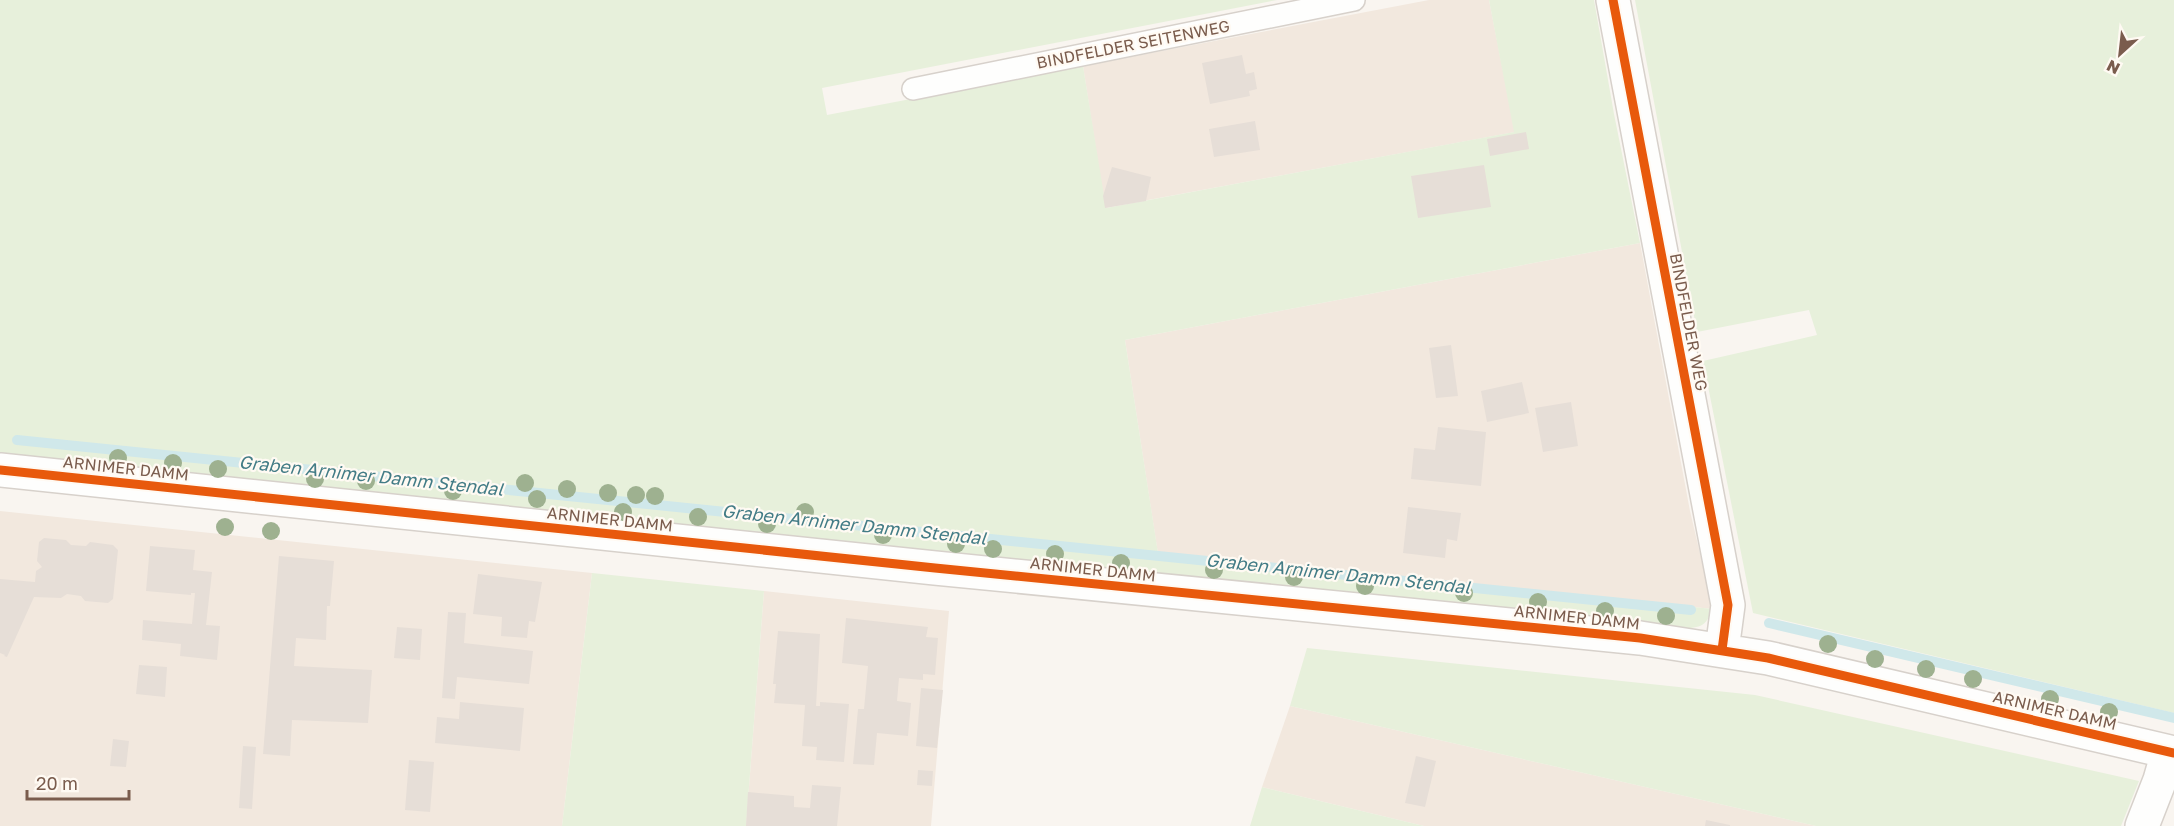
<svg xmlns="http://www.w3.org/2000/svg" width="2174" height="826" font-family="'Golos Text',sans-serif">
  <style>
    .residential { fill: #f2e8de }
    .green { fill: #e7f0db }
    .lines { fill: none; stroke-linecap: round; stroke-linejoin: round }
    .stream { stroke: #d0e8ea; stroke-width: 10 }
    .building { fill: #e6ded7 }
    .lane-casing { stroke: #d7d1cb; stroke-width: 24 }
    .street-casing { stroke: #d7d1cb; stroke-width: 36 }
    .lane { stroke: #fefefd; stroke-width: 21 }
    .street { stroke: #fefefd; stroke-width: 33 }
    .cycleway-casing { stroke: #fffaf3; stroke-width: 13 }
    .cycleway { stroke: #e8590c; stroke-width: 9 }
    .tree { fill: #9eb190 }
    .labels { text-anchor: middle; stroke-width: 4.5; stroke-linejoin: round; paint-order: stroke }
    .street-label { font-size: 16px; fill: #7a5c4d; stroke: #fffaf3 }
    .water-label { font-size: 18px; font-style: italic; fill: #437c86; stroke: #fffaf3 }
  </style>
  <rect width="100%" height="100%" fill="#f9f5f0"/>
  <path class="residential" d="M1429,0H1489L1515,132L1105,208L1083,66Z
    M1640,243L1690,511L1713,609L1158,554L1125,340Z
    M0,511L592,573L562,826H0Z
    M764,591L949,611L931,826H746Z
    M1290,706L1816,826H1424L1262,787Z"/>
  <path class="green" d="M0,0H1277L822,88L827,115L1083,66L1106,208L1514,132L1489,0H1594L1614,114L1640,243L1125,340L1158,553L1713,609C1710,615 1708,621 1702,625C1690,633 1634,624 1617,623L1178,575L5,457L0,454Z
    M1635,0H2174V713L1753,613L1703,361L1817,335L1809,310L1697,332Z
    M592,573L764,591L746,826H562Z
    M1307,648L1755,695L2139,781L2121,826H1816L1290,706Z
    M1262,787L1424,826H1250Z"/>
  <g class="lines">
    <path class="stream" d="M17,440L1691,610
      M1769,623L2174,718"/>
  </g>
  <path class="building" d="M1242,55L1246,74L1254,72L1257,89L1249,91L1250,96L1210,104L1202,63Z
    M1255,121L1260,150L1214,157L1209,129Z
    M1526,132L1529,149L1490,156L1487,139Z
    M1484,165L1491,207L1418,218L1411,176Z
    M1112,167L1151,177L1146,201L1105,208L1103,196Z
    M1451,345L1458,396L1436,398L1429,348Z
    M1522,382L1529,413L1487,422L1481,391Z
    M1571,402L1578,446L1543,452L1535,408Z
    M1438,427L1486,432L1481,486L1411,479L1414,448L1435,450Z
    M1408,507L1461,513L1457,541L1447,539L1445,558L1403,553Z
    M44,538L66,540L71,545L86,546L90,542L113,545L118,550L113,599L108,603L85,601L81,596L67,594L61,598L34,597L7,657L4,656L5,655L0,653V579L35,582L36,571L42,567L37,561L39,542Z
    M150,546L195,550L193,570L212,572L206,625L220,626L217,660L180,656L181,644L142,640L143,620L192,624L195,593H191V595L146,591Z
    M279,556L334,561L330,606H327L326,640L296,638L294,666L372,670L368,723L292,720L290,756L263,754Z
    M478,574L542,582L535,622L529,621L527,638L501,636L502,617L473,614Z
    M448,612L466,613L464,643L533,651L529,684L457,677L455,699L442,698Z
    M846,618L928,627L926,637L938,638L935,675L923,674V680L899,678L897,701L911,703L908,736L877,733L874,765L853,764L858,709H864L868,666L842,663Z
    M397,627L422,629L420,660L394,658Z
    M778,631L820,634L816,706H820V702L849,704L844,762L816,760L817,747L802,746L805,705L774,703L776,684H773Z
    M139,665L167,667L165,697L136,694Z
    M921,688L943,690L937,748L916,746Z
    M460,702L524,708L520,751L435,743L437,717L459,719Z
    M113,739L129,741L126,767L110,766Z
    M243,746L256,747L252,809L239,808Z
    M1416,756L1436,761L1425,807L1405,803Z
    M409,760L434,762L430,812L405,810Z
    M918,770L933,771L932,786L917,785Z
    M812,785L841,787L837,826H746L748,792L794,796V807L810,808Z
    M1706,820L1730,825V826H1705Z"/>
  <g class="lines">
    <g class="lane-casing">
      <path id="lane" d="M913,89L1354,0"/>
    </g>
    <g class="street-casing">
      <path id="street" d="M1613,0L1728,605L1722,650
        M0,470L935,568L1640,638L1768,658L2174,753
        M2142,826L2160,780L2168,752"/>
    </g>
    <use href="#lane" class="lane"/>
    <use href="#street" class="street"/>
    <g class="cycleway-casing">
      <path id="cycleway" d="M1613,0L1728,605L1722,650
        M0,470L935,568L1640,638L1768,658L2174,753"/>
    </g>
    <use href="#cycleway" class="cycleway"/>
  </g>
  <g class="tree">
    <circle cx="118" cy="458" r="9"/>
    <circle cx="173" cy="463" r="9"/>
    <circle cx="218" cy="469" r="9"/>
    <circle cx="315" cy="479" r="9"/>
    <circle cx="366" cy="481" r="9"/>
    <circle cx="525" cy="483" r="9"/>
    <circle cx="567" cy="489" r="9"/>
    <circle cx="453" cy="491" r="9"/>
    <circle cx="608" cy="493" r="9"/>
    <circle cx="636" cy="495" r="9"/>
    <circle cx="655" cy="496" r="9"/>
    <circle cx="537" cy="499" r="9"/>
    <circle cx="623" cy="512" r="9"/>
    <circle cx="805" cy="512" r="9"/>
    <circle cx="698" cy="517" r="9"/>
    <circle cx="767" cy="524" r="9"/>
    <circle cx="225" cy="527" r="9"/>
    <circle cx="271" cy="531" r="9"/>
    <circle cx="883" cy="535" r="9"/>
    <circle cx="956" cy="544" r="9"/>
    <circle cx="993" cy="549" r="9"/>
    <circle cx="1055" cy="554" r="9"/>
    <circle cx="1121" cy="563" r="9"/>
    <circle cx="1214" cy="570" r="9"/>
    <circle cx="1294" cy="577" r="9"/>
    <circle cx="1365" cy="586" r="9"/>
    <circle cx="1464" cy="593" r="9"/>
    <circle cx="1538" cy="602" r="9"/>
    <circle cx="1605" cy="611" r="9"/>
    <circle cx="1666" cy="616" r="9"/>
    <circle cx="1828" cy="644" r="9"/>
    <circle cx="1875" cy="659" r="9"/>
    <circle cx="1926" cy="669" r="9"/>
    <circle cx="1973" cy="679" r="9"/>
    <circle cx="2050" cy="699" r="9"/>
    <circle cx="2109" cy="712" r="9"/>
  </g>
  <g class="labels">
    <g class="street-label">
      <text transform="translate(1133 44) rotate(-11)" y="6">BINDFELDER SEITENWEG</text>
      <text transform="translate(1689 322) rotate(79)" y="6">BINDFELDER WEG</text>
      <text transform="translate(126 468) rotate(6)" y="6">ARNIMER DAMM</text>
      <text transform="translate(610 519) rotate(6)" y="6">ARNIMER DAMM</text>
      <text transform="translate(1093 569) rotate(6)" y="6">ARNIMER DAMM</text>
      <text transform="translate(1577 617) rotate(6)" y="6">ARNIMER DAMM</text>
      <text transform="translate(2055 710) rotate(13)" y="6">ARNIMER DAMM</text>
    </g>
    <g class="water-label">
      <text transform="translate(371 476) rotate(6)" y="6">Graben Arnimer Damm Stendal</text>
      <text transform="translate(854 525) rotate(6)" y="6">Graben Arnimer Damm Stendal</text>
      <text transform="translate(1338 574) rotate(6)" y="6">Graben Arnimer Damm Stendal</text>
    </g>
  </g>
  <g transform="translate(2120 54) rotate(207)" stroke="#fffaf3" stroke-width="4.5" paint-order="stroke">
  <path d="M0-4.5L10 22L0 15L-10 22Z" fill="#7a5c4d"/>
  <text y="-9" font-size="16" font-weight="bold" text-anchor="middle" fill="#7a5c4d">N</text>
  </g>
  <path d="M27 790v9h102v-9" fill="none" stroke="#7a5c4d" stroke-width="3"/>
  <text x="36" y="790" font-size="18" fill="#7a5c4d" stroke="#fffaf3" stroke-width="4.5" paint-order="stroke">20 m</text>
</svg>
